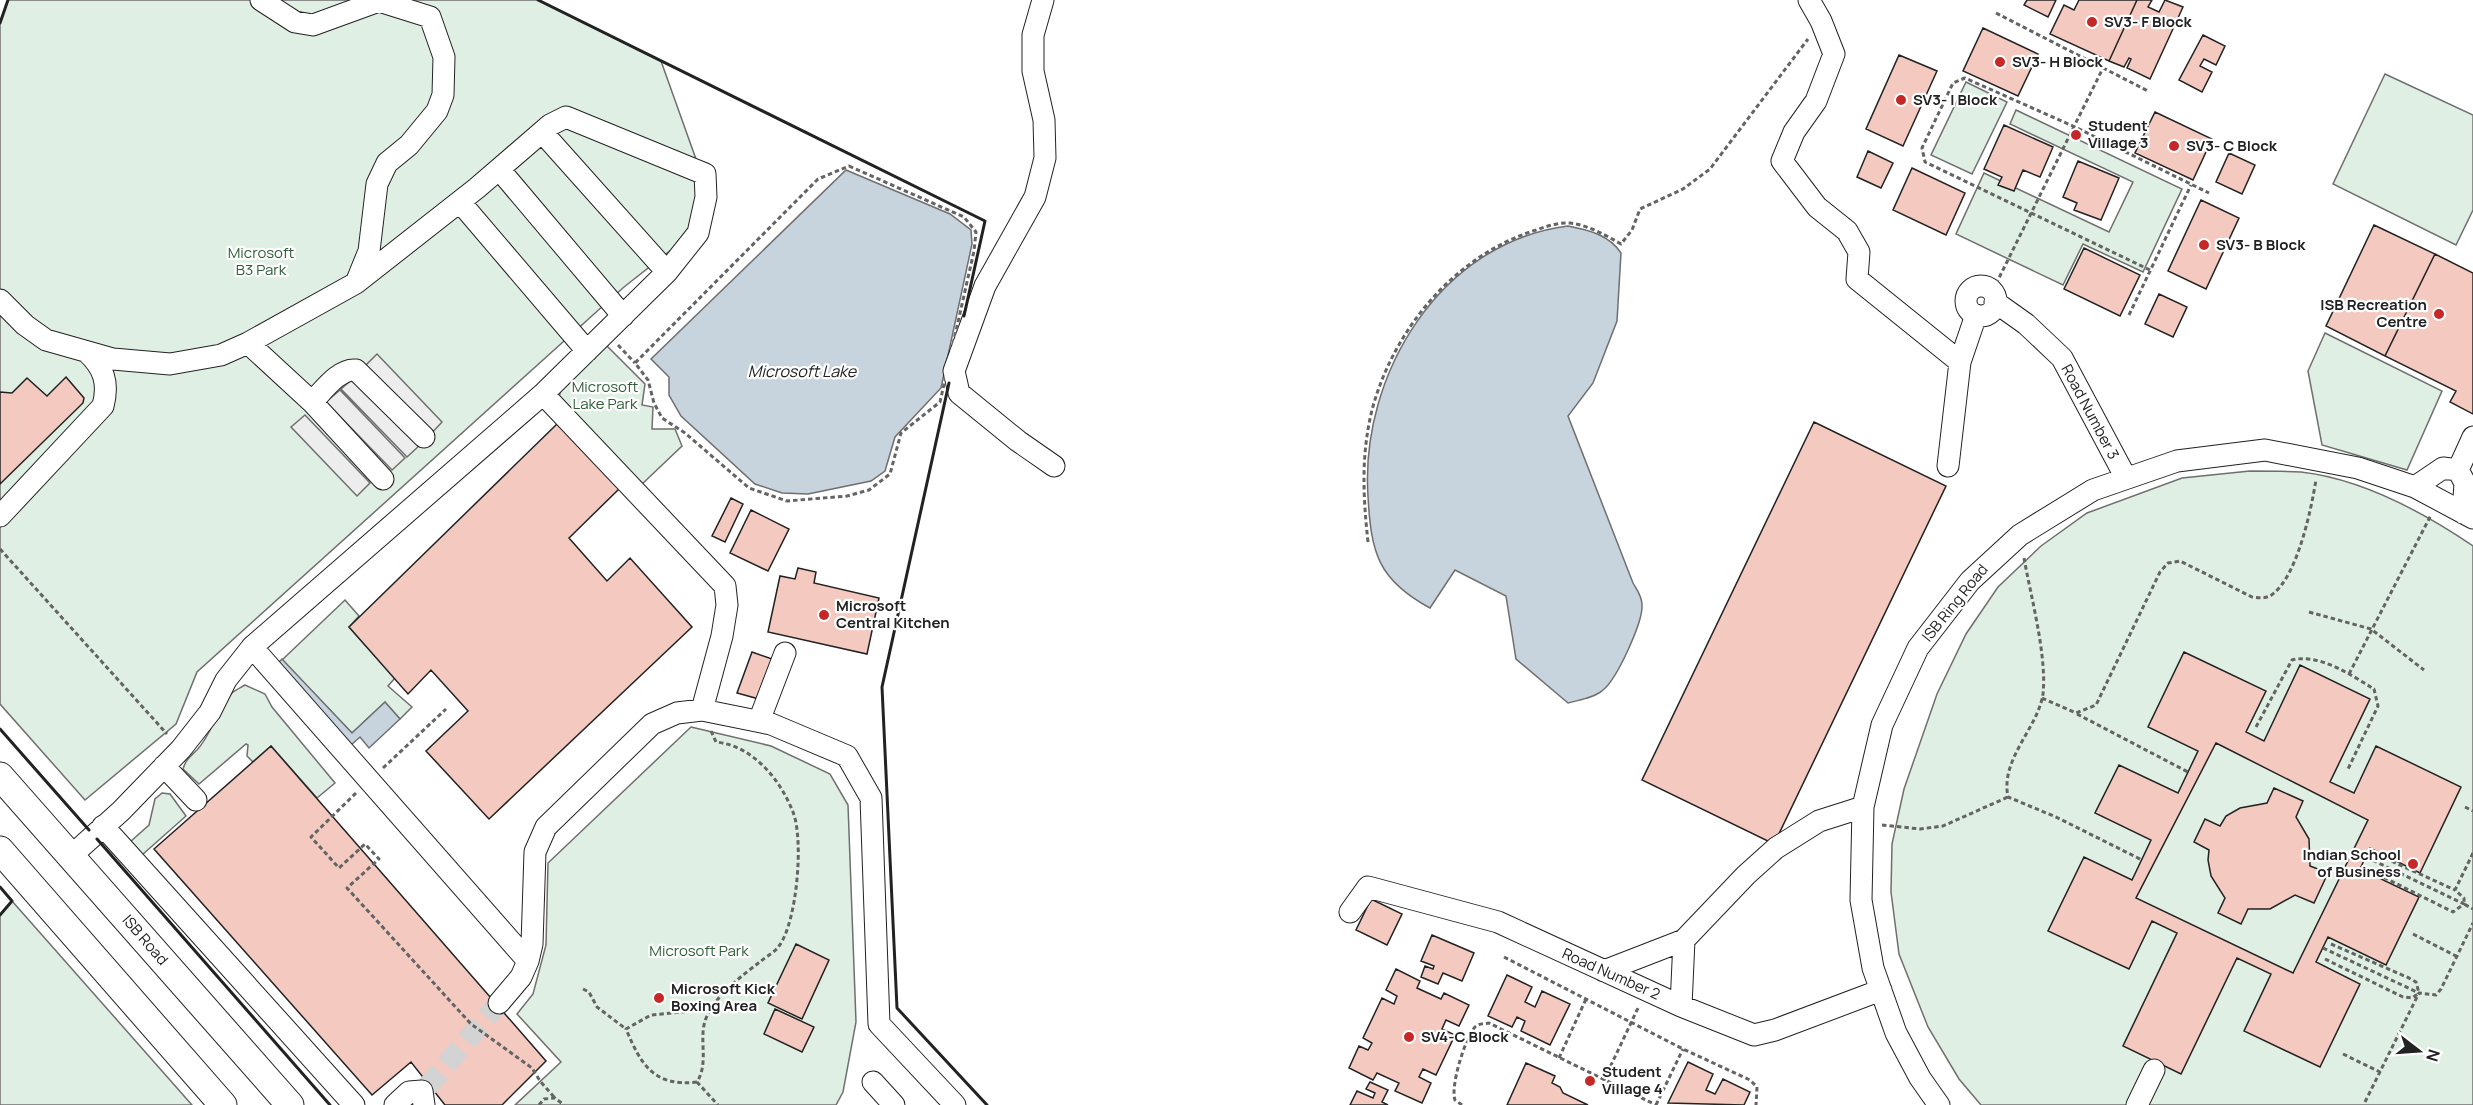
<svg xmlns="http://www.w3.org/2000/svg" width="2473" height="1105" font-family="Manrope,sans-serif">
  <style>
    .green { fill: #e0efe3; stroke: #6f6f6f; stroke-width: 1.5 }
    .parking { fill: #ededed; stroke: #6f6f6f; stroke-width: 1.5 }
    .water { fill: #c7d3dd; stroke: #6f6f6f; stroke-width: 1.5 }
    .building { fill: #f3c9c0; stroke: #222; stroke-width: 1.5; fill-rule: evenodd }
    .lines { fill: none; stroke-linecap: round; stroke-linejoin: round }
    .minor-tunnel { stroke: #d3d3d3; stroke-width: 21; stroke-dasharray: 21 10; stroke-linecap: butt }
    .minor-casing { stroke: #222; stroke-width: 23 }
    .major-casing { stroke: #222; stroke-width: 29 }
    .path { stroke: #646464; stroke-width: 3; stroke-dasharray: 4.5 3; stroke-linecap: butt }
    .minor { stroke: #fff; stroke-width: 21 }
    .major { stroke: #fff; stroke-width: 27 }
    .wall { stroke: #222; stroke-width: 3 }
    .poi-dot { fill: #c62828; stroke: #fff; stroke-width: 2 }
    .labels { text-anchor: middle; stroke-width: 4.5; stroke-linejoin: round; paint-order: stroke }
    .poi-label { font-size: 15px; font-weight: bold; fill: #222; stroke: #fff; text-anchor: start }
    .park-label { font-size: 15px; fill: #2f5e38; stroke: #fff }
    .street-label { font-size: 15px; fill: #222; stroke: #fff }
    .water-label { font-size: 16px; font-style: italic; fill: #222; stroke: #fff }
  </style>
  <rect width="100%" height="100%" fill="#fff"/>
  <path class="green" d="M8,0H538L661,61L697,162L699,228L624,287L197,672L176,724L85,800L0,704V23Z
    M2385,74L2473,115V210L2456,245L2333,184Z
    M1966,82L2007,102L1972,174L1931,155Z
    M2016,110L2182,189L2143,272L2083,244L2063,285L1956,234L1984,173L2109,232L2133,182L2010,124Z
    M2325,333L2442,391L2407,470L2322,445L2308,371Z
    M606,345L645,384L642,405L653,407L652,429H675L682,446L640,486L558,402L562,384Z
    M2250,471C2267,471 2284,471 2301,472C2363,479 2423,512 2473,546V1105H1981L1959,1079L1928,1027L1899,954L1891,892L1892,844L1904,789L1937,694L1966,634L1998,587L2041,546L2087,513L2182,478Z
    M345,600L359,616L349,627L395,678L388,686L412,707L400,719L385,702L352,733L282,660Z
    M245,685L265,694L272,707L335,783L317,798L271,746L253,762L247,756L248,745L246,744L199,784L183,769C186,759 190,757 197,750C212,734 217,709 232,693C236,690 240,688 245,685Z
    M691,727L771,746L830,774L848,805L856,1022L843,1092L836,1105H515L561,1062L517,1014L533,994L546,945L548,863Z
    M162,793L170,794L186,816L142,855L130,842L149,825L155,799Z
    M12,901L192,1105H0V915Z"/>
  <path class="parking" d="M377,354L442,422L430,435L364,367Z
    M355,377L420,445L407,457L341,389Z
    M340,390L405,458L392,470L326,402Z
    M305,415L370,483L357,496L291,427Z"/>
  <path class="water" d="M846,170L950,214L971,230L972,244L941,388L895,437L885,471L871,481L808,494L782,493L755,484L681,416L669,395V377L651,359Z
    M1568,226C1589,230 1609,235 1621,253L1617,321L1593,383L1568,416L1633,583C1637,590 1642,596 1642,605C1643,622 1617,679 1603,690C1595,698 1578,700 1568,703L1516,659L1506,596L1455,570L1430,608C1378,580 1371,553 1368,496C1360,375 1440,242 1568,226Z
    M282,659L352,733L385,702L400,719L369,748L360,737L351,745L276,665Z"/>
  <path class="building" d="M2027,0H2056L2048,17L2024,5Z
    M2079,0H2137L2109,61L2050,34L2064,5L2074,10Z
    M2137,0H2152L2148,7L2159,12L2165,0L2183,7L2150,79L2127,68L2131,59L2129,58L2124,67L2109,61Z
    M1983,28L2038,54L2018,96L1963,71Z
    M2203,35L2225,46L2216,65L2204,59L2200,66L2212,72L2202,92L2179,80Z
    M1899,55L1937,71L1903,146L1866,129Z
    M2155,112L2212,139L2193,180L2135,153Z
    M2004,125L2053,147L2040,177L2023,170L2014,191L1998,185L2002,177L1984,169Z
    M1868,151L1893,163L1881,188L1857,177Z
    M2229,153L2255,165L2242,194L2216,182Z
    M2078,161L2119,178L2101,220L2074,210L2077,203L2063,197Z
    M1912,168L1965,193L1946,235L1893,210Z
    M2201,200L2239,218L2206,289L2168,271Z
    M2374,225L2435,254L2385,356L2326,326Z
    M2084,248L2140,275L2120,316L2064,289Z
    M2435,254L2473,273V414L2450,402L2456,391L2385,356Z
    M2159,294L2187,307L2173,337L2145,324Z
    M66,377L84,398L83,403L0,484V392L12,393L27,378L47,396Z
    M1814,422L1946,486L1774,844L1642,780Z
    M558,423L620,488L569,538L607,581L630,558L692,627L489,819L426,751L468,711L431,670L408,694L349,627Z
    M731,498L743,504L725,542L712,536Z
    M751,510L789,529L768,571L730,553Z
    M798,568L816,572L814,583L879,598L867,654L768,632L780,576L795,579Z
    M752,652L772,659L759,699L737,693Z
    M2184,652L2266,691L2246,732L2264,741L2300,665L2370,699L2330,782L2354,793L2376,746L2461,787L2420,873L2370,848L2360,869L2419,897L2386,965L2328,937L2316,962L2360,984L2320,1067L2244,1031L2271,974L2237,958L2181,1074L2123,1046L2177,933L2152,921L2129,969L2048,931L2084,857L2132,880L2151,840L2095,813L2119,765L2178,793L2198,751L2148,727ZM2216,743L2368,820L2293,973L2136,898Z
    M271,746L546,1061L502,1105H445L411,1062L372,1095L154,849Z
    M2274,788L2303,801L2296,817L2309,839L2310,866L2328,873L2314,903L2295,895L2270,909H2248L2241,924L2218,913L2225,898L2211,876L2208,860L2209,850L2194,842L2205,819L2220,826L2226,816L2240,808L2267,803Z
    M1371,899L1402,914L1387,945L1356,930Z
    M1432,935L1474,953L1462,981L1443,973L1438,984L1421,977L1425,966L1433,969L1434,966L1421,961Z
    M796,944L829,960L802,1019L768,1003Z
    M1396,969L1420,981L1417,988L1441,999L1444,993L1469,1005L1459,1026L1446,1020L1442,1029L1455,1035L1436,1075L1423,1069L1419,1077L1431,1083L1422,1103L1395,1091L1399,1083L1377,1073L1373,1080L1349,1068L1359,1046L1368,1050L1372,1043L1363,1038L1382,998L1394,1004L1397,996L1386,990Z
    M1507,975L1532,987L1525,1002L1535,1007L1542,991L1570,1004L1550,1045L1521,1031L1525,1021L1517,1017L1512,1027L1488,1016Z
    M775,1009L814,1027L802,1052L764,1034Z
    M1688,1062L1713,1074L1706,1090L1715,1094L1723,1079L1750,1092L1744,1105L1668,1103Z
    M1526,1063L1555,1076L1552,1083L1560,1087L1563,1093L1588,1105H1507Z
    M1370,1082L1388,1090L1382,1102L1388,1105H1350L1357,1091L1373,1098L1375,1093L1366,1089Z"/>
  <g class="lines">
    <path class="minor-tunnel" d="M426,1088L499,1003"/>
    <g class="minor-casing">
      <path id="minor" d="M1043,0L1033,35V71L1044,120L1045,158L1035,197L985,286L954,371L959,393L1018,441L1054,466
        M1809,0L1821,21L1834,54L1816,101L1794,132L1782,161L1817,207L1847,231L1859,252L1857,279L1960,362L1948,466
        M542,132L667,272
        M499,169L623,316
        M460,202L587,351
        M1966 301a15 15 0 1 1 30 0a15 15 0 1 1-30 0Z
        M0,300L25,325L46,340L113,359L170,364L221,355L248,343L356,283L369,251L377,184L387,163L409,145L437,111L443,95L444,57L430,17L379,1L313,25L295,22L261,0
        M1995,302L2026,324L2062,358L2126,478
        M248,343L312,402
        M1960,362L1976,315
        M2458,470L2473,437
        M383,479L312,402C323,391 339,368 356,370L424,437
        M2415,487L2443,468L2458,470L2465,483L2463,513
        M0,516L103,406C109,383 104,368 87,352
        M252,647L528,961L532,944L535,852L546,827L652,724L677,713L702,710L722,636L727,605L725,586L543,394
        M702,710L771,724L847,756L871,798L879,1024L955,1105
        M759,721L785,653
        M164,766L196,800
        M103,826L354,1105
        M71,856L121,811L181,749L210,712L226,680L252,647L543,394L667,272L698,233L706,197L705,174L566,117L550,125L477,188L356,283
        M1350,912L1368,887L1498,922L1681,1006L1754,1035L1775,1030L1881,990
        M1604,971L1684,940L1746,875L1776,848L1819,821L1863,807
        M499,1003L521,977L528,961
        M1681,1006L1684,940
        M873,1082L894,1105
        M395,1105L409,1092L422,1091L424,1105
        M1939,1105L1920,1078L1896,1033L1873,968L1861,900L1863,807L1882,725L1918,648L1970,581L2020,535L2093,490L2177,461L2265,450L2358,468L2415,487L2473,518
        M2137,1105L2154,1070"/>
    </g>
    <g class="major-casing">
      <path id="major" d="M0,776L290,1105
        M0,850L223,1105"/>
    </g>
    <path class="path" d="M1996,13L2148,91
      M849,166L964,217L976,232L974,251L940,402L901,433L890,474L869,490L847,496L787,501L749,488L685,433L662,418L654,403L648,380L635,363L818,179Z
      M2150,270L1925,162L1922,148L1953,83L1965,78L2075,127L2209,193
      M1996,284L2103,68
      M2129,315L2191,185
      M618,345L635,363
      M1368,542C1363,496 1361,455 1372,410C1393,331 1452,259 1530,232C1543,228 1556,222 1570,223C1588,225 1605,235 1621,244L1632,230L1640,209L1683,189L1710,169L1808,39
      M0,549L167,734
      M2024,558C2031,597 2047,656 2043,694C2038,728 2000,759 2008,797L2056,817L2142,860
      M2309,612L2371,629L2424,670
      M2349,674L2431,515
      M2042,698L2076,713L2096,705L2160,572L2168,563L2180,561L2252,597C2260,598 2268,599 2274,593C2298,573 2311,510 2316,480
      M2077,714L2188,772
      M2256,727L2292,660C2319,653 2351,675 2374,689L2378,706L2348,769
      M711,731L716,742C753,746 780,779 793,812C804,840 797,922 779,946C775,952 767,956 761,961C743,975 717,994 707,1016C697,1037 710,1061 697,1082L718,1105
      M383,768L446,709
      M356,793L311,837L339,868L365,844L379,859L347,888L471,1024L532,1068L540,1081L555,1098
      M2465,807L2473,811
      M1882,825L1920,829L1943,826L2008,797
      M2473,853L2455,890L2464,898V904L2473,909
      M2378,855L2455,890
      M2366,857L2464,904L2453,912L2371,871
      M2413,934L2456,956
      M2331,944L2409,978L2416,982L2419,993
      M2323,948L2419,993
      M1504,957L1683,1049L1750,1080L1757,1087L1756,1105
      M2325,959L2403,997L2412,998L2418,994
      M583,989L589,992L597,1007L626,1029
      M2343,1054L2380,1072
      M1559,1058L1586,999
      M1604,1080L1638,1008
      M697,1082C654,1087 641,1065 626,1029L651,1015L711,1009
      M2365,1102L2419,993L2436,995L2441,989L2473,923
      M539,1105L544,1099L555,1098L564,1105
      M1462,1105L1455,1100C1450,1087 1465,1038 1475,1027C1479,1023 1484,1024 1489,1023L1656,1105
      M1656,1105L1683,1049"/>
    <use href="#minor" class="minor"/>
    <use href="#major" class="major"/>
    <path class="wall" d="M538,0L985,221L964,316
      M0,23L8,0
      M949,383L882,687L897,1008L987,1105
      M0,729L89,830
      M97,839L330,1105
      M0,887L12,901L0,915"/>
  </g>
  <g class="poi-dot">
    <circle cx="2092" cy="22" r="6"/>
    <circle cx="2000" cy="62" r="6"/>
    <circle cx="1901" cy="100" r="6"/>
    <circle cx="2076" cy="135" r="6"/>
    <circle cx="2174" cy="146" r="6"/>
    <circle cx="2204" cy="245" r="6"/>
    <circle cx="2439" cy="314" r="6"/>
    <circle cx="824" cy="615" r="6"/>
    <circle cx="2413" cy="864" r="6"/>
    <circle cx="659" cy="998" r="6"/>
    <circle cx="1409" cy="1037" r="6"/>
    <circle cx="1590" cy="1081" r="6"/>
  </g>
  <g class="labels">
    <g class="poi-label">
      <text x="2104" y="27">SV3- F Block</text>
      <text x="2012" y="67">SV3- H Block</text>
      <text x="1913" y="105">SV3- I Block</text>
      <text x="2088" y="131">Student<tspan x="2088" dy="17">Village 3</tspan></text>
      <text x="2186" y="151">SV3- C Block</text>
      <text x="2216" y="250">SV3- B Block</text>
      <text x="2427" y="310" text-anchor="end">ISB Recreation<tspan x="2427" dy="17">Centre</tspan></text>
      <text x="836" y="611">Microsoft<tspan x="836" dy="17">Central Kitchen</tspan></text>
      <text x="2401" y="860" text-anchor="end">Indian School<tspan x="2401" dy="17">of Business</tspan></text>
      <text x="671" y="994">Microsoft Kick<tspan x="671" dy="17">Boxing Area</tspan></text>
      <text x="1421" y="1042">SV4-C Block</text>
      <text x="1602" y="1077">Student<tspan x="1602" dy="17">Village 4</tspan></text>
    </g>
    <g class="park-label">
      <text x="261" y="258">Microsoft<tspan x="261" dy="17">B3 Park</tspan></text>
      <text x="605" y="392">Microsoft<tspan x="605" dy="17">Lake Park</tspan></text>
      <text x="699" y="956">Microsoft Park</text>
    </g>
    <g class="street-label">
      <text transform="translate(2090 412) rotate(62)" y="5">Road Number 3</text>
      <text transform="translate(1955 603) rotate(-51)" y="5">ISB Ring Road</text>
      <text transform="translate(145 940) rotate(49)" y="5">ISB Road</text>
      <text transform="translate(1611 974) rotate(24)" y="5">Road Number 2</text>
    </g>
    <g class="water-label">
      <text x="802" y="377">Microsoft Lake</text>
    </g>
  </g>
  <g transform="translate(2419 1051) rotate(107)" stroke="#ffffff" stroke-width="4.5" paint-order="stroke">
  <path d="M0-4.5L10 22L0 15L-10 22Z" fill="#222222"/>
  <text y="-9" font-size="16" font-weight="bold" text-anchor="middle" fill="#222222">N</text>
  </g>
</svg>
